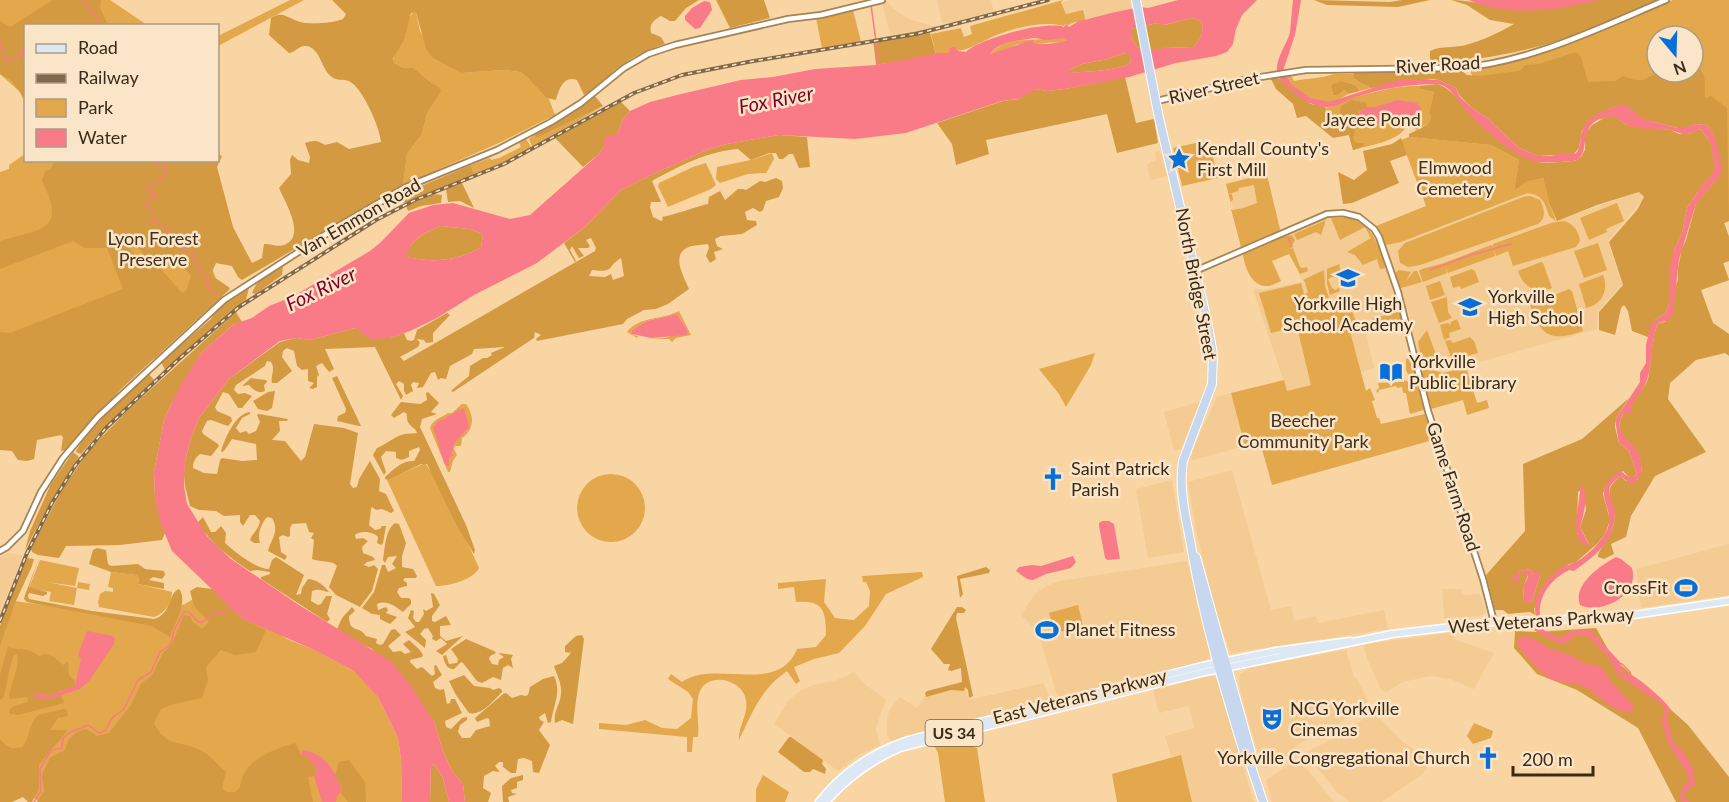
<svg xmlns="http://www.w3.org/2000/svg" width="1729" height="802" font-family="Lato,sans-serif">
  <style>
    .built { fill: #f4cb93 }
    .green { fill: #e3a74c; fill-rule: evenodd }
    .forest { fill: #d39a41; fill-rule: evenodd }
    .water { fill: #fa7b88; fill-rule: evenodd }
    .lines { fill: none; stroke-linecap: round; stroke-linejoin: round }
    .stream { stroke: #fa7b88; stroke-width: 1.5 }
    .minor-casing { stroke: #a58455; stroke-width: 8 }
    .major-casing { stroke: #fff; stroke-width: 9 }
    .highway-casing { stroke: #fff; stroke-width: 10 }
    .minor { stroke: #fff; stroke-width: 4.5 }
    .major { stroke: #dde8f5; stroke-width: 6 }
    .highway { stroke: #c7d8ee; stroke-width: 8 }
    .rail-casing { stroke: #80694b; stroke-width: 4 }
    .rail { stroke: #fbe5c8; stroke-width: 1.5; stroke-dasharray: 4.5; stroke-linecap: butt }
    .labels { text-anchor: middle; stroke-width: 5; stroke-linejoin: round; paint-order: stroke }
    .shield { fill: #fbe5c8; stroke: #73634d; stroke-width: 1.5 }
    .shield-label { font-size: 16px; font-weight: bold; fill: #392b18 }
    .street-label { font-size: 18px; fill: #392b18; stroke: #fbe5c8 }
    .park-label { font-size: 18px; fill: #40321e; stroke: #fbe5c8 }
    .poi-label { font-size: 18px; fill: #392b18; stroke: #fbe5c8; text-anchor: start }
    .water-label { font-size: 20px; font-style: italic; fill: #7c0125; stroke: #fbe5c8 }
  </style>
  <rect width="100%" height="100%" fill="#f9d5a4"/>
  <path class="built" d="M937,0H991L994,13L958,22L942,23Z
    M1070,0H1130L1132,9L1086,22L1083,10L1066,14L1062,2Z
    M887,2L894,9L911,20L938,27L890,35L882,3Z
    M1160,151L1167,176L1150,180L1147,164L1156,160L1155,152Z
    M1266,175L1279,230L1243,246L1226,183Z
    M1540,185L1554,221L1640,192L1642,200L1608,241L1622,284L1598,311L1597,329L1423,378L1408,309L1363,322L1374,368L1318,386L1311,385L1287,391L1253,290L1256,288L1261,290L1303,282L1282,237L1325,218L1335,215L1347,216L1363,223L1371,230L1379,247Z
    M1231,393L1245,446L1190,461L1195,445L1217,397Z
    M1200,402L1181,449L1174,451L1164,412Z
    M1232,470L1271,610L1291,606L1294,621L1316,616L1318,623L1384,610L1388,629L1231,653L1219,624L1196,531L1188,482Z
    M1172,480L1184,552L1148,558L1136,489Z
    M1729,544V595L1641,608L1636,569Z
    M8,553L23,555L0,613V557Z
    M1187,561L1211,654L1206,661L1060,697L1057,695L1039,636L1032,626L1021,615L1035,594L1046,586L1060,581Z
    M1442,589H1461L1463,595L1480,594L1486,612L1481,616L1444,619Z
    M1455,632L1453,639L1494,653L1474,689L1450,679L1430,676L1403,682L1386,692L1381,690L1367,658L1364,647L1366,644Z
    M1346,650L1354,677L1357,679L1368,701L1334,727L1300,743L1275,766L1262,768L1239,685L1240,674L1251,667Z
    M854,672L867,686L886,699L876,728L880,745L859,755L838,771L774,724L788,701L801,690L813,685L837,680Z
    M1210,676L1215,677L1217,680L1254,802H1189L1177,756L1171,757L1165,736L1194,728L1189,706L1159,713L1153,690Z
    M1043,683L1052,703L897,743L890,740L887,734V718L890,709L900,697L917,708L926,695L964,685L969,700Z
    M1373,712L1404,743L1423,755L1427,761V769L1420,776L1382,802H1349L1336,791L1305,753L1344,733Z
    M1297,760L1300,761L1334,802H1272L1266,780Z"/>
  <path class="green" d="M0,0H110L147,25L26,26L25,104L20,92L0,74Z
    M290,0H304L218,46V36Z
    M1063,0L1061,2L1066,14L1083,10L1086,22H1075L1068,25L1065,24L1064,26C1043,20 1012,28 992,37C981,42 969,50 957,51L954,46L950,48V53L936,55L931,34L961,28L964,37L972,34L970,26Z
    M1673,0H1729V221L1724,223L1729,237V261L1723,263L1729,280L1679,297L1710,126L1702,123L1487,115L1470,70L1514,60L1576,41ZM1657,36H1693V72H1657Z
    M853,10L861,42L822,48L816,18Z
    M413,12H416L420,31L434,59L461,73L504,70L520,72L526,76L546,98L549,99L555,115L501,142L403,185L407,154L422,134L427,114L435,101L439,87L429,81L414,68H404L394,63C391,53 400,49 404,41C407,31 407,20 413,12Z
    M1057,37L1064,38L1067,42L1018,44L993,55L990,54C1009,34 1035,43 1057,37Z
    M1334,74H1354V79L1371,88L1360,91L1355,85L1342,81L1331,87L1333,95L1344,90L1348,94C1342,97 1336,102 1330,102C1314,103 1292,89 1285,76L1291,75L1294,81C1307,78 1321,79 1334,74Z
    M1410,86H1419L1420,89L1434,92L1429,113L1431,118L1427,125L1416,130L1412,126L1405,128C1399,141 1367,146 1353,150L1344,116L1330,115L1325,108L1334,106L1353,97L1392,88Z
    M603,106L536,146H532L529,139L534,135L537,138Z
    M1409,137L1491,145L1519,160L1514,191L1526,182L1543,178L1549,203L1556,221L1549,216C1545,203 1543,195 1527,193L1401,242L1386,245L1376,226L1426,206L1401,140Z
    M526,139L531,147L511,159L474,175L471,165L490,158L491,160L499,158L521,147L519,143Z
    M1209,140L1218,178L1182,186L1173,148Z
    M772,153L774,159L766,173L748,174L720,183L716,179L717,167L751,160Z
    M25,154L26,160L207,161L204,247L223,297L195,320L154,359L125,291L0,338V172L9,169V165Z
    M706,163L716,185L711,189L668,207L658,186L659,183L693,167Z
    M1265,174L1267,175L1280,229L1278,232L1241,247L1231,209L1233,210L1243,208L1244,210L1243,208L1257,203L1254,185L1239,188L1238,191L1229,194H1232L1233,200L1231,201V204L1226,184Z
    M1530,196L1540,200C1545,209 1546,218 1538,224L1420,265L1408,267L1400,263L1398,251L1405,243L1523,197Z
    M1617,203L1624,221L1606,229L1607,232L1589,240L1580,218Z
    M1346,217C1365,221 1373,233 1380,250C1382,256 1385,263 1385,268L1380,269L1377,259L1363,265L1355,255L1347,252L1371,238L1365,227L1340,240L1331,218Z
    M1326,220L1321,235L1316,232L1297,240L1294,234Z
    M1563,221C1573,223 1579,231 1580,241L1576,247L1513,266L1508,251L1496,256L1494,250L1495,256L1448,273L1445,266L1447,273L1423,282L1419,271L1422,269L1444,263L1491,245L1493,246V244L1551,223Z
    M1292,235L1295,240L1290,249L1293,248L1300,267L1303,268L1307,267L1308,271L1300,274L1289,254L1272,261L1281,281C1277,283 1272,286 1267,286C1252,287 1244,266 1243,254L1281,237Z
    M1598,243L1607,270L1584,278L1574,251Z
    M1541,262L1543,263L1552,288C1536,294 1523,287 1518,271Z
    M1339,264L1343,280L1341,281L1337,272V275L1328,279L1332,288L1335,290L1339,288L1340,291L1330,295L1327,283V269Z
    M1472,269L1475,271L1479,282L1461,289L1460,286L1453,288L1450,277Z
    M1324,270L1325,286L1330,301H1332L1335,306L1346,302L1347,305L1349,304L1356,321L1351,326V335L1366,391L1370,388L1375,400L1372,401L1377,418H1379L1381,424L1425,414L1433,440L1272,485L1260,442L1245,446L1231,393L1284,380L1287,391L1311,385L1297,327L1271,333L1259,293L1301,283L1304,294L1308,293L1305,282L1303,280Z
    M1399,270L1411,272L1406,281L1414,271H1417L1422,282L1401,288L1395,273Z
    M1603,275C1609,290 1602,305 1586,308L1579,284Z
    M1440,281L1445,295L1430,300L1426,286Z
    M1569,289L1572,291L1583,331C1550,342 1542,337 1530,305Z
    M1447,297L1448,312L1452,318L1439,323L1431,302Z
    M679,311L691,335L676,338L672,342L669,339H647L664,338L688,331L677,314L647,321L632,330L633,335L638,336L637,338L627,332C639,316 662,320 679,311Z
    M1400,311L1405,333L1402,334L1398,320L1396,319L1390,322L1391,329L1388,322L1376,327L1375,321H1373L1372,319Z
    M1457,319L1461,329L1449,333L1450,337L1444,340L1440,325L1448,323L1450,325L1451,322Z
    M1427,330L1438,360L1425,365L1419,360L1421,357L1418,342Z
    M1470,337L1474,341L1478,353L1452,360L1445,341L1450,340L1453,343Z
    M1095,353L1091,365L1066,407L1059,394L1039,369Z
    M1411,358L1424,410L1410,414L1406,393H1403L1402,387L1397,388L1396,386L1379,390L1378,393L1376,391L1379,388L1378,383L1401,382V379L1409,382V376L1406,370V359Z
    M1466,367L1477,403L1487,400L1489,408L1467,415L1463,400L1431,409L1422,373L1423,370L1428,369L1443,373Z
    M462,404H466C475,416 474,430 462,438L461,446H455L454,449L457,455L453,461L450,472H448L430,428C433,418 442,418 448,413H452ZM465,410L468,430C458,437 452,444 453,456L444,463L434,425L455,413Z
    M425,463L432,473L455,523L464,535L479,568C473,580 449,586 436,586L387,480Z
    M577 508a34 34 0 1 1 68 0a34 34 0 1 1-68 0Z
    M40,560L79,568L75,586L47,582L77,588L78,582L90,584L89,590L77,588L74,605L49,601L51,592L29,588Z
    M111,572L136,575L139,578L138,584L172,592C172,603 164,614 154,617L99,607L98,602L100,594L105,591L113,592V588L108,587Z
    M922,572L923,577L886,594L865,626L839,653L814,659L794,667L800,681L796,684L787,671C760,690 753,712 739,740C738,727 749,713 746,700C743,680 709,671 700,691C694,705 700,723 698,737H693L692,752H687V737L599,729V723L626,725L645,720L662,728L677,729L691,718L693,699L688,692L668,679L671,674L682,682C715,659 778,696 797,649L816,647L826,635C826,610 823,600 796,602L794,587L778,589V583L826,579L824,602L835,618L854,620L869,606L870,591L866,582H863L862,576Z
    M212,589L287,639L312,649L354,671L366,682L378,697L398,738L401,759L402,802H39L0,771V641L15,601L142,619H157Z
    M1078,605L1083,626L1055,633L1049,613Z
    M1474,723L1493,731L1491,738L1473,744L1467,736Z
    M973,736V747L977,748L985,802H945L938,753L935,747L929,746Z
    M1181,755L1192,802H1117L1112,774Z
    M763,775L789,792L785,802H756V789Z"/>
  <path class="forest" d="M53,0H101L100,8L108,25L26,26L25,99L11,80L0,74V21L10,27Z
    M332,0H699L686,8L675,21H670L661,16C653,20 649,25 651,33L661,37L665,44C645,50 630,58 614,71C604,80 596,89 584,95L577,80C563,75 559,90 556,100L546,98L526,76L520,72L504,70L461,73L434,59L426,49L416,12L411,13L404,41L393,58L394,63L404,68H414L429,81L439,87L441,91L427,114L422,134L407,154L403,185L242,280L238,277L232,266L216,263L212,272L214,277L230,288L229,290L121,389L66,450L61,451L63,437L61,435L37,440L34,459L27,461L18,460L12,451L0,450V332L10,333L123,289L107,248H85L73,241L0,269V241C40,229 68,232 42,181L45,171L50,170L55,161L218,160V154L222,156L217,167L233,227L252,263L262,258L264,244C271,244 277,247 284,245C307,237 285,202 279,188L291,174L290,160L292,155L298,160L309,163L310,157L305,143C313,140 318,140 325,145L337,142L349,149L381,142C380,128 363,88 349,81C344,79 336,81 332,77C321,70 321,48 306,46C299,45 296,52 289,53L269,35L271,18C284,9 291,22 305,23C317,24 333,23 343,19L346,14ZM122,234C131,237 152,261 151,270L125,244ZM155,258C168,262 184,264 191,276L186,291L182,293L152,259Z
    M716,0H764L770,18L730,28Z
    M1314,0L1390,2L1402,0H1430L1398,7L1327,5Z
    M1451,0C1477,0 1501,11 1528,10C1552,10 1574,4 1597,0C1617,0 1638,0 1658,0C1629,12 1601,25 1572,36C1526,52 1479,61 1430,63V51C1441,45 1456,49 1469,44C1484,40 1500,32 1514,24L1490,20L1467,5Z
    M1191,18L1201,21C1205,32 1200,40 1193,47L1163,48L1159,51L1137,47L1131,37V30L1134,28L1158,23L1165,25Z
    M929,29L936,55L876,65L873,39Z
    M1576,52L1581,57L1588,82L1615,81L1623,76C1647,85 1640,78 1660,73C1667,72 1677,77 1684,75C1687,74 1690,72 1693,72V67H1697C1708,74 1704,86 1705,98L1711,96L1727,108L1729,221L1724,223L1729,237V261L1723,263L1729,280L1701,290L1713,323L1729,334V356L1725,353L1696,360L1670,383L1668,399L1706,452L1655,476L1631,516L1626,537L1611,544L1614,554L1604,559L1598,557C1598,549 1612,536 1614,523C1617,502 1598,492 1621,476L1626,481L1637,480L1642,471C1641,465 1640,457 1637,452C1630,439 1612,434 1623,414L1631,412C1629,399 1644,391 1648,379C1652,361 1651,340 1658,323L1665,322L1678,279V268L1682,248L1686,240L1696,204L1715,182V138L1710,128L1706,125L1695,124L1684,129L1677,128L1643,119L1631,109L1616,106L1600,113L1582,130L1579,148L1574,154L1538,156L1519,148L1486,117L1472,108L1459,95L1456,88L1439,80L1432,79L1371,88L1354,79L1353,70H1449L1462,71L1467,75L1480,76L1519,71L1526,65L1539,64Z
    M1127,53H1129L1131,62C1125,70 1081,73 1070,72V70C1081,62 1095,62 1107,59C1114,57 1120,54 1127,53Z
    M1125,77L1136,123L1154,119L1158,143L1117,153L1107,114L986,140L989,154L956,165L952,144L937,123L1003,101L1019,99L1030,91L1037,89L1047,91L1065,89Z
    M1270,77L1280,79L1294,92L1311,104L1325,107L1327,113L1335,116H1343L1340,112L1341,106L1351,100L1367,103L1366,107L1358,112L1357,117L1362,123L1365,124L1353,126L1355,131L1353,139L1357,143H1364V146L1353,150L1349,135L1333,138L1306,116L1297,118L1293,104L1276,89Z
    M1342,81L1355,85L1360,91L1348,94L1344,90L1337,95H1333L1331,87L1333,84Z
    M1437,84C1454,89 1462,106 1475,118L1537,162L1547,163L1575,161L1581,157L1585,150V134L1592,125L1608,116L1615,117L1627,125L1671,130L1679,134H1688L1700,129L1710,141L1715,167L1712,175L1704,183L1687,208L1682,233L1674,250L1669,304L1666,313L1655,320L1648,337L1632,331L1628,311L1624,305L1621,308L1615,335L1599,330V312L1623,285L1609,242L1637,210L1644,197L1639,192L1597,205L1557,221L1549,203L1543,178L1526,182L1514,191L1519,160L1491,145L1409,137V134L1427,125L1431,118L1429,113L1434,92L1420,89L1419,86Z
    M595,96L603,106L537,138L534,135Z
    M621,102L630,111L623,119L618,133L606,143L599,154L583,167L555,138Z
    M779,135L807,137L810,167L799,168L793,154H789L783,159H779L776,153H769L751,160L738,149C708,151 677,167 652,181L661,202H651L650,207L653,217L661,221L663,220L662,217C677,214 692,208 708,204L709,197L720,191L725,200L738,189H743L746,190L760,181L765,182L776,178L782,181L783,188L779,197L766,201L763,210L760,212L753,208L745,212L747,220L756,221L757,225L742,234L721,236L715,239L717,246L723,249L714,252L716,259L710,263L706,256L709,248L708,244C702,245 694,245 689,247C670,254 684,277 689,289L668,304L656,309L644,310L627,319L623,324L537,341L536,339L541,335L535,332L534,338L453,392L451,391L453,389L469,376L470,366L483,358H487L492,355L491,353L505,347L474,349L472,354L450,366L446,379L441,378L438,380L435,372L431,373L423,387L417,388L419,383L413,382L411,385L413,391L406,395L404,391V384L399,381L396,384L403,396L401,400L375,347L325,349L334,369L329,372L322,363L316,366L319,375L317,377V387L313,389L309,388L314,383L308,381V369L302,370L297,366L294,351L287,348L283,351L282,357L292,371L277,383H272C270,376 276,369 271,362L267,361L265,366L236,385L234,390L238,394L245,393L252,396L242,408H238L229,394L223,392L215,407L217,411L231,417L232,421L228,426L211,420L207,421L202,431L203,434L218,444L219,446L211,456L200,454C195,458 193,462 193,468L204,473L217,474L220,460L222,458L242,461L257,460L256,444L232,439L224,451L221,452C224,439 236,413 250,412V414L242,418L236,428L240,433L246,431L249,434L256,431L260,422L257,415L259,414L288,419L287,421H279L280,431L272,440L285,441L301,461L305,457L314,424L344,428L358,433L350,484L353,488L357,487L359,479L370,461L380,479L379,491L386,494L394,511L391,513L382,509L376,510L372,507L371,509L369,525L375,530L380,529L382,526H386L383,543L381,545L377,543L378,537C373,532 361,530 355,535L356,539L363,538L368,541L362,547L363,553L373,557L375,560L367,562L364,565L369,567L374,565L378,569L372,591L360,607L336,595L329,587L337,566C333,560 319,562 312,559L314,540L311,538L314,533L309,532L306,523L292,524L290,528V536L288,537L283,535L279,537L281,552L287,556L285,560L268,551C271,539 280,531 272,518L267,517C261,524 257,534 260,543H254L250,540C252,534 259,529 260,521L255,515H250L243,526L240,522V515L224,516L216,511L199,510L190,506L185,486L184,474L185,462L191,438L199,418L229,379L280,342L296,338L310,340L355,328L390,338L404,333L407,340L411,341L414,340L417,330L447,313L450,315L433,333V342L426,343L424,340L417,339L420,343L418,347L400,357L404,361L595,251L596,248L591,238L586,240L590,246L588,248H578L584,256L579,258L572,246L570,250L576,261L575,262L564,243L586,226L621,190L649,176L707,150L727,144ZM621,258L624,276L613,280L611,274L605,277L589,276L592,270C615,273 606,267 621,258Z
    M1401,138L1407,155L1390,161L1399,183L1352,203L1343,204L1338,172L1354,180L1367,170L1363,151L1392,144Z
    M471,165L474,175L404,203L400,195Z
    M462,183L474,208L460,201L448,202L446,189Z
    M434,194L442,195L441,203L421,206L408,211L406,206Z
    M441,226L469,229L483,234L481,247C459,261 432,263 406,257C411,238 425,233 441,226Z
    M283,267L282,275L256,294L252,293C258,277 269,274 283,267Z
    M249,288L246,300L213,327L165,370L161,362L211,319L217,309L229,299Z
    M236,312L242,322L234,324L202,352L170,406L164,420L154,472L155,498L165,533L162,540L120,545L66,546L59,558L38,555L32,552L31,548L63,488L90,449L129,409Z
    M149,374L154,380L150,384L101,431L81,454L76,452C81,436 134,385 149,374Z
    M337,376L361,426H359L337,421L338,416L345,413L346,409L332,378Z
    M251,378L266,380L267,382L264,385L265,391C259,394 253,390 249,385L242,386Z
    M275,391L272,408L267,411L258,409L253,401L268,392Z
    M428,392L439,403L431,412L437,414L422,419L420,427L466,525L475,550L474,554L455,523L427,464H421L388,480L385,479V477C393,470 402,460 414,461L420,450L419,447L409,451V457L402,460L396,458V452L386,451L381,457L386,472L384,475L373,455L377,448C386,444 393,438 401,435C407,433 411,434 417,433L415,429C409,425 406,421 407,414L404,412L394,418L391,415L401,402L420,404L427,400L426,393Z
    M1629,398L1615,420V427L1619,443L1629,451L1637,474L1634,477H1629L1623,471L1606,485L1603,494L1610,520L1605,534L1598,543L1575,563L1569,564L1550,579L1534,609L1535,615L1530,612L1508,614L1503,610H1495L1486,575L1525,531L1523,464L1582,439ZM1583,488L1586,510L1580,527L1589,544L1577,534L1578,492ZM1530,569L1533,574L1540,575L1532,602L1523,600L1524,585L1528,575L1525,573L1520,574V579L1516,576L1520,571Z
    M73,452L79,457L52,500L25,550L30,531L51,484Z
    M203,517L211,532H215L221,526L226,533L225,543C235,552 256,569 269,569L272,560L276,557L304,575L296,595L301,594L302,588L308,579C316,579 325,586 329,592C322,591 320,588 312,591L311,601L318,605L321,604L326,596H332L327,614L330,619L327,622L261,579V577L270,574V572L257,570L250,571C229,558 212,543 197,523Z
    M395,523L399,524L406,543L402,556V567L413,569L417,576L416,578H405L403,580L407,583V586L399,588L397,592L401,598H409L411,600V604L403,612C396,607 387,599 377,604L378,610L386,607L388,610L386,613L397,617L390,624L380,619V615L372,614L362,608L374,592L382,565H385L388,572L396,568L392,564L397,556L388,557L385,563L383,560C385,549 385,530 395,523Z
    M97,548L106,550L108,564L111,566L138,564L145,569L164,571L165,575L162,579L153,577L149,580L164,583V589L138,584L139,578L136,575L111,572L89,564L93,550Z
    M28,558L34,559L32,566L15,603L0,646V626L3,617L26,559Z
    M39,558L29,587L47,592V594L43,596L29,593L28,596L29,599L92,611L154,619C172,614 168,593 179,589C189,601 174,624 170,637L152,626L27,602L24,599L25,595Z
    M986,567L990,570L989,573L960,579L963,594L960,598L957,576Z
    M197,587L212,589L243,619L266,630L256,652L235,655L221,650L206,667L208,680L202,698L174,704L161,709L154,723C166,748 180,740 200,750C209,754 218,765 226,772L222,788L227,792H235L240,788C242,760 272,750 295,743L301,754L309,758L317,770L314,776L308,777L313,802H37L44,791L42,775L50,758L65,750C67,738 74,732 86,729L97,736L109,733L131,705L141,684L152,675L163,653L172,644L184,615L190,616L192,621L202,629L209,622L194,606L190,591Z
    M431,593L434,594L440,605L432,616V621L435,622L446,616L451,625L440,626V636L446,641L463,636L442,655L436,651L447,644L441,638L436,641L432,639L433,636L428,628L424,629L420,634L426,640L425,648L405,632L415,627L408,618L411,610L414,611L413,618L416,622H419L424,614L423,609L426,611L433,607Z
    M352,607L355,611L349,616C349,634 359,625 366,636L377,639L376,643L380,645L383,644L391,630L395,629L401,635L388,646L393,652L401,651L405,654L411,652L403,644L409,640L419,649L423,655L422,657L410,660V662L417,669L422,667L432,676L435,674L434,666L436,665L442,675L433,682L435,688L440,690L444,689L447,704L450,703L451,699H455L462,713L445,721L446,727L451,729L462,718L467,717V720L460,725L458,732L462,738H470L476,730L490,726L489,719L487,718L477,722L475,718L503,694L506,693L512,698L521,695L525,696L528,695L530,687L543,679L554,676C562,692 553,706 551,722L548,723L545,713L539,717L540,720L544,722L539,730L550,745L539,773L533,772L532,761L524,758L518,759L516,773H511L503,767V762H499L495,766L500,772L493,771L484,776L483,788L491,793L488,802H465L463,784L452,771L443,751L434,722L372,649L355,641L337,629L342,618Z
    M957,607H962L966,610L964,613H957L956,618L973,696L969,698L968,690L965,687L964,691L951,690L926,697L925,693L927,691L962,682L961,668L951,671L948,670L950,664H944L931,649Z
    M1596,628L1613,658L1688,725L1729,777V802H1676L1638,728L1577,690L1537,674L1514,648L1515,631L1538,632Z
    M582,635L584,639L573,724L562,720L555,723C553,712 560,705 561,694C562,684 557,675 554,666L562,663L571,653L565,652V646L576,636Z
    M466,639L494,651L496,653L490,656L489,659L492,664L498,665L499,660L504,657L498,653L513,655L511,659L513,668L508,665L503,668L501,680L493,677L482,683L477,681L463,663L461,662L454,669C447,670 444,662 443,656L446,655L449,664L457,663L458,659L451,649Z
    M8,647C23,652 25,646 39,656L45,654L54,657L63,665L68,662L69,675L75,681V686L51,695L35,694L53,698L61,695L64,703L18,715L10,714L9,711L12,707L27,702L28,700L27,697L10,699L9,697C10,685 21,664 17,654L14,655C8,669 8,684 3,698L0,700V674Z
    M464,675L474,686L490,688L493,690L499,688L502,690V692C493,701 482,716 469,713L456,695L449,681Z
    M64,709L67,710L68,716L58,718L50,730H67L61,739L52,748L39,765V789L32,802H28L23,797L12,802H0V739C7,747 9,750 22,747C31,738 26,728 38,715Z
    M789,737H791L823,760L822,764L826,769L825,774L813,769L810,772H804L778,752Z
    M349,760L365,782L366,802H348L341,793L342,788L335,775L339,762Z
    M434,764L443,778L449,802H430L431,765Z
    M523,775V780L517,782V788L511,790L512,793L517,794L508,797L509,802H503L502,786L511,778Z"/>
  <path class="water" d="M1178,0H1257L1242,15L1236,29L1233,44L1227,52L1216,56L1176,63L1129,77L1065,89L1047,91L1037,89L1019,99L1002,101L906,133L855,139L779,135L727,144L707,150L649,176L621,190L586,226L537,263L474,295L437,318L410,331L390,338L370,339L355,328L310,340L296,338L280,341L229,379L199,418L191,438L185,462L184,486L187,504L207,536L231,559L299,605L392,662L412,687L434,722L443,751L452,771L463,784L465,802H449L443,778L434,764L431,765L430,802H402L401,759L398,738L378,697L354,671L312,649L243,619L172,551L161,524L155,498L154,472L164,420L170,406L185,378L202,352L234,324L252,318L269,306L292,297L370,251L381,242L409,213L433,205L453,203L510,219L530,215L599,154L605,144L603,141L607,135L613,136L618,133L623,119L630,111L650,102L677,95L741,80L773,77L815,69L876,65L939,53H949L950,48L954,46L958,51L966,52C978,39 1046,20 1064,27L1066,24L1069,27L1077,22L1111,13L1140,7L1148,8ZM1191,18L1201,21C1205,32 1200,40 1193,47L1163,48L1159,50L1137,47L1131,37V30L1134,28L1158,23L1164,25ZM1034,38L1046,40L1063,38L1067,41L1048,44L1033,43L1034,40L1029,41L990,54C1000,41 1019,41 1034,38ZM1127,53L1129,54L1131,62C1125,70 1081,73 1070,72V70C1081,62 1095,62 1107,59C1114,57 1120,54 1127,53ZM441,226L469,229L483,234L481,247C459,261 432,263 407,257C410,238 425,233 441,226Z
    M1293,0H1301L1295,35L1283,71L1292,85L1311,98L1329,102L1391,82L1405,79L1439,80L1456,88L1459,96L1472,108L1486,117L1519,148L1538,156H1551L1560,153L1575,154C1582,148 1579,140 1582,132C1586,116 1607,109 1621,105H1626L1643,119L1677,128H1684L1695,124L1706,125L1709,127L1715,138L1722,168L1721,174L1696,204L1679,259L1673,314L1669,320L1658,323C1651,340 1653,362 1647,380C1642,394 1631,399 1631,414H1623C1612,433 1630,439 1637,451C1641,457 1642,469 1642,475L1633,483H1629L1621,476C1604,487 1609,492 1614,507C1616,516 1614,527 1610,535C1603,551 1587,561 1574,571L1569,570C1551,579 1538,596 1540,616C1541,621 1541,626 1544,630C1548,634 1556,636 1561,638L1571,631L1590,630L1620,662L1623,673C1626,675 1629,675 1633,676C1640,679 1668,703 1671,710L1667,713L1668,723L1673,743L1683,752L1693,769L1695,784L1684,794L1685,799L1691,802H1682C1677,791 1684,788 1689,780L1687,772L1668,743L1662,720L1665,710L1663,705L1618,675L1608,657L1587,635H1576L1564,644L1551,640L1534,630C1539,619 1531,606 1538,594C1543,586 1551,575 1559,569C1564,565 1571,565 1576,562C1587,556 1600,543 1606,532C1619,508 1586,493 1620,471L1629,477H1634L1637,474L1629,451L1619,443L1615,420L1640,382V373L1646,363V345L1650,328L1655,320L1666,313L1669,304V270L1674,250L1682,233L1687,208L1704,183L1712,175L1715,167L1710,141L1700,129C1696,131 1692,133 1688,134C1680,135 1677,131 1670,130C1657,128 1643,130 1630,126C1621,123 1616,114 1605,117C1575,125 1593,156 1574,161C1570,162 1565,161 1561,162C1553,162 1545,163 1538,162C1513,157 1482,128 1465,109C1456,100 1451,84 1435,84C1409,84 1380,89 1355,97C1345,100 1337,108 1325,107C1309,106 1290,92 1280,79C1270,64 1287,46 1290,32C1291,21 1292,10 1293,0Z
    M1469,0H1599C1558,10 1508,18 1469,0Z
    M704,1L710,2L712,10L700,28L695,29L685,20V16L692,8Z
    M1397,100L1417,103L1421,108L1419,113C1411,120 1368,127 1358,121L1357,115L1366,107H1376Z
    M677,314L688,331L686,335L651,338L632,334V330L647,321Z
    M463,408L465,410L469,428C461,437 451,442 453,456L449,459V465L447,466L444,463L433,427L437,422Z
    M1581,483C1589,498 1584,512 1580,527L1589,545H1586L1578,540L1576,524Z
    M1102,521H1109L1114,524L1120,559L1107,560L1105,558L1099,526V523Z
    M1073,556L1076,562L1071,568L1046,574L1033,580L1027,579L1016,571L1019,567L1032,565L1041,566Z
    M1616,557L1621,559L1632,568C1640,595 1602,615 1580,605C1572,585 1601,565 1616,557Z
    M1530,569L1533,574L1536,570L1540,575L1532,602L1528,603L1523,600L1524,585L1528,577L1527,574H1520V580L1517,582L1511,579L1520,571Z
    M87,631L113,636L115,639L114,644L89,681L80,689L53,698L43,699L32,697L35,694L51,695L75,686L81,659L78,655Z
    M1523,636L1534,639L1548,648L1572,656L1584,663L1602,667L1610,681L1632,704L1634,708L1632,712C1615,715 1599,695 1585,687C1575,682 1563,683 1553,680C1544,676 1518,651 1517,640Z
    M303,750C326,754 334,770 342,790L337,796L336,802H322L314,776L317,770L309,758L301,754Z"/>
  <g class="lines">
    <path class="stream" d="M82,0L97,18L98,26
      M871,5L879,64
      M0,41L4,55L8,61L21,56L23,49L26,47
      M159,160L157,165L164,167L167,172L160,180L154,184L153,187H148L147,191L155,193L156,196L145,205L154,212L153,222C156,223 159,223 162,224C165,225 180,247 184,251L192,252L196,264L209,281L206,286L218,296
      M1288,237L1292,247
      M1430,270L1471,255L1511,244
      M1619,663L1622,664L1630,672L1631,676
      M34,802L41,791L40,769L51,750L62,748L63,738L71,732L88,725L99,733L105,731L113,717L124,709L138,680L151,672L160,652L171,644L174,630L184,612H189L197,621L202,623L213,613L226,612L231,607"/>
    <g class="minor-casing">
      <path id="minor" d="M1157,101L1248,79L1306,70L1458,68C1529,63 1601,27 1666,0
        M1195,271L1327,214L1343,213L1359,217L1374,229L1379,237L1398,292L1428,411L1483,579L1494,622
        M0,551L7,547L23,531L41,492L63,458L98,417L224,300L334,229L406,187L497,150L551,122L581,103L624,68L648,54L675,45L788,19L821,15L882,0"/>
    </g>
    <g class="major-casing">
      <path id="major" d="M819,802C842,772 873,752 908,740L1202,666L1276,651L1350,641
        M826,802C847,778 870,761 900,748L1205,672L1392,634L1494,622L1620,617L1729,601"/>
    </g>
    <g class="highway-casing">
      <path id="highway" d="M1136,0L1159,118L1207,321L1213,354L1212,384L1183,461C1178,491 1187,521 1192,551C1204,621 1225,691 1246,759L1250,763L1263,802
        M1196,557L1251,753L1250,763"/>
    </g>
    <use href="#minor" class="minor"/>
    <use href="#major" class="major"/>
    <use href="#highway" class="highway"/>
    <g class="rail-casing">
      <path id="rail" d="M0,621L27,553L52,503L75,466L105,429L180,358L239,307L376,220L415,200L504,164L634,93L682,75L748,62L916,34L1048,0"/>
    </g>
    <use href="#rail" class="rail"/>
  </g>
  <defs>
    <g id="sight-bare" transform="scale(1.8)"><path d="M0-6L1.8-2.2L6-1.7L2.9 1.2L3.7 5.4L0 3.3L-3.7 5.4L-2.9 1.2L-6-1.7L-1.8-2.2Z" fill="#076fd7" stroke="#fbe5c8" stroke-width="2.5" paint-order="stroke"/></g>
    <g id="school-bare" transform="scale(1.8)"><path d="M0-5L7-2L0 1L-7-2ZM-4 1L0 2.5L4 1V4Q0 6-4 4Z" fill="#076fd7" stroke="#fbe5c8" stroke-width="2.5" paint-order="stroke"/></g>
    <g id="library-bare" transform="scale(1.8)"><path d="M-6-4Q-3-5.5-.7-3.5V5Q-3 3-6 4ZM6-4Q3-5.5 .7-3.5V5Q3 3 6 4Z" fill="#076fd7" stroke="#fbe5c8" stroke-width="2.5" paint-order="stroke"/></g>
    <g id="church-bare" transform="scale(1.8)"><path d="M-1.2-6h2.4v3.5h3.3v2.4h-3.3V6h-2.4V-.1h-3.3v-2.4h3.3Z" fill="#076fd7" stroke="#fbe5c8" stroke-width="2.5" paint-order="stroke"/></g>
    <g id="stadium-bare" transform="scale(1.8)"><path d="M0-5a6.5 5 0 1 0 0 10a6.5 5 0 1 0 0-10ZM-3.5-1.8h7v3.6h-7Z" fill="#076fd7" stroke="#fbe5c8" stroke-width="2.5" paint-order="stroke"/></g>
    <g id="theatre-bare" transform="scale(1.8)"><path d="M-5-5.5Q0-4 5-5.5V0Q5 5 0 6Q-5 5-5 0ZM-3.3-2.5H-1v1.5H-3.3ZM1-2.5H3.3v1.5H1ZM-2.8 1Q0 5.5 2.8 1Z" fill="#076fd7" stroke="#fbe5c8" stroke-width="2.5" paint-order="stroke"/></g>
  </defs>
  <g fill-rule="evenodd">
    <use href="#sight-bare" x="1179" y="159"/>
    <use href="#school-bare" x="1348" y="278"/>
    <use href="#school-bare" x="1470" y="307"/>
    <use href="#library-bare" x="1391" y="372"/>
    <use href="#church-bare" x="1053" y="479"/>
    <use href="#stadium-bare" x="1686" y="588"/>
    <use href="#stadium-bare" x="1047" y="630"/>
    <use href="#theatre-bare" x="1272" y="719"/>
    <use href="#church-bare" x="1488" y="758"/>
  </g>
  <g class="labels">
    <rect class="shield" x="925.5" y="720" width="57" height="26" rx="4.5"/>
    <g class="shield-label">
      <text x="954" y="739">US 34</text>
    </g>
    <g class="street-label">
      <text transform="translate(1438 65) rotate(-3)" y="6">River Road</text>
      <text transform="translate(1214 88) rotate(-13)" y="6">River Street</text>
      <text transform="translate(359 218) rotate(-30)" y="6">Van Emmon Road</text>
      <text transform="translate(1196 284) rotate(79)" y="6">North Bridge Street</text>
      <text transform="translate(1453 487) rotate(72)" y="6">Game Farm Road</text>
      <text transform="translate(1541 621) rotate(-4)" y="6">West Veterans Parkway</text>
      <text transform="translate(1080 697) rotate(-14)" y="6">East Veterans Parkway</text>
    </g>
    <g class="park-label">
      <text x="1372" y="126">Jaycee Pond</text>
      <text x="1455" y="174">Elmwood<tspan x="1455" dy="21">Cemetery</tspan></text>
      <text x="153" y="245">Lyon Forest<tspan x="153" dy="21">Preserve</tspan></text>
      <text x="1303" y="427">Beecher<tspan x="1303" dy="21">Community Park</tspan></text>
    </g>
    <g class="poi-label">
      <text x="1197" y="155">Kendall County's<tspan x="1197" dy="21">First Mill</tspan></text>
      <text x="1488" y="303">Yorkville<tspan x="1488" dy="21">High School</tspan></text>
      <text x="1348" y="310" text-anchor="middle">Yorkville High<tspan x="1348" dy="21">School Academy</tspan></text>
      <text x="1409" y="368">Yorkville<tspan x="1409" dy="21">Public Library</tspan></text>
      <text x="1071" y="475">Saint Patrick<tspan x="1071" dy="21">Parish</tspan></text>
      <text x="1668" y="594" text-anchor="end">CrossFit</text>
      <text x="1065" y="636">Planet Fitness</text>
      <text x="1290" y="715">NCG Yorkville<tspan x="1290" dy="21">Cinemas</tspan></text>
      <text x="1470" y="764" text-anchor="end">Yorkville Congregational Church</text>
    </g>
    <g class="water-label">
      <text transform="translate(776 100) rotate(-11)" y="7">Fox River</text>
      <text transform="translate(321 289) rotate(-26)" y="7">Fox River</text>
    </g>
  </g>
  <rect x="24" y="24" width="195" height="138" fill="#fbe5c8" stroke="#ad9b82" stroke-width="1.5"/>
  <rect x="36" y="44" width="30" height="9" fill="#dde8f5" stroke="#ad9b82" stroke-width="1.5"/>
  <text x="78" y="54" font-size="18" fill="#392b18">Road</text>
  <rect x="36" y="74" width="30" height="9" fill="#80694b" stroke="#ad9b82" stroke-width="1.5"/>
  <text x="78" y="84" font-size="18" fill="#392b18">Railway</text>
  <rect x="36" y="99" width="30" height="18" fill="#e3a74c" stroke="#ad9b82" stroke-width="1.5"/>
  <text x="78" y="114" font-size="18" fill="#392b18">Park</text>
  <rect x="36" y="129" width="30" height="18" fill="#fa7b88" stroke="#ad9b82" stroke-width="1.5"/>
  <text x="78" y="144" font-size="18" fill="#392b18">Water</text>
  <g transform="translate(1675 54) rotate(161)"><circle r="28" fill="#fbe5c8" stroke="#ad9b82" stroke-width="1.5"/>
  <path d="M0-4.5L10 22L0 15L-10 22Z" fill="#076fd7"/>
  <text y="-9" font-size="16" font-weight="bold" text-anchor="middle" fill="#392b18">N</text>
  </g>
  <path d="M1513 766v9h80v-9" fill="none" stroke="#392b18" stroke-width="3"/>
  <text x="1522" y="766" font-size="18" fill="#392b18" stroke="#fbe5c8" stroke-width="4.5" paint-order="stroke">200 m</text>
</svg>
